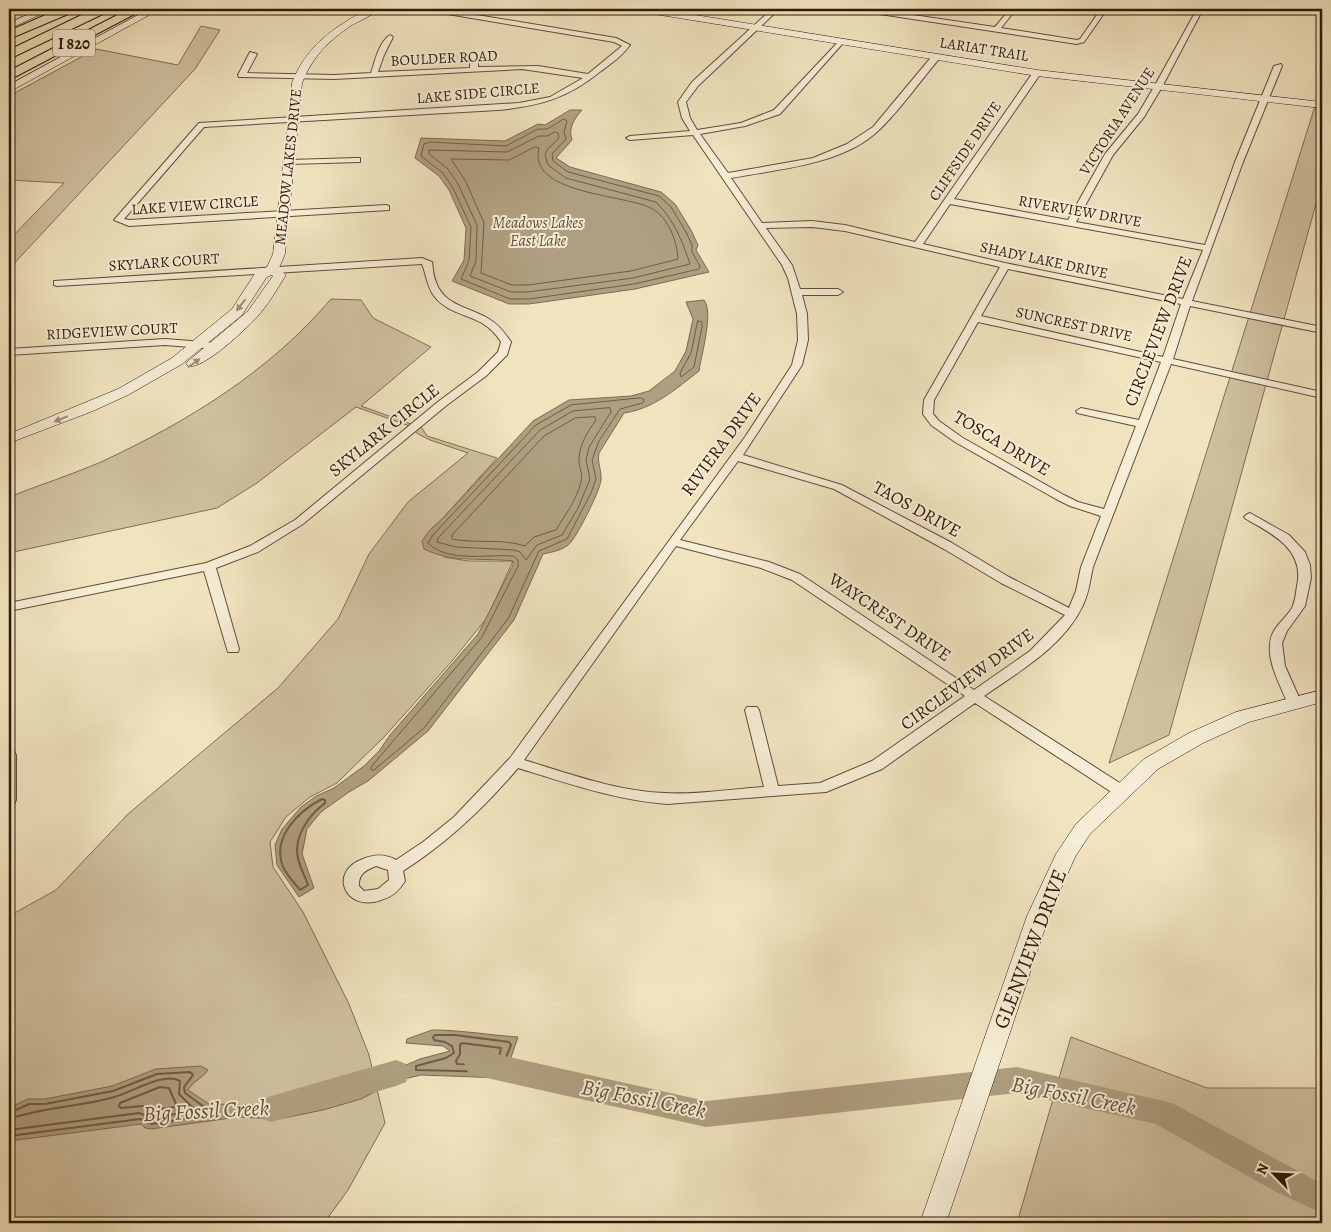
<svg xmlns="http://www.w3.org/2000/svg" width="1331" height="1232" font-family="Alegreya,serif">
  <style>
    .green { fill: #d0c1a0; stroke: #816d54 }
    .water { fill: #af9f80; stroke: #7d6950 }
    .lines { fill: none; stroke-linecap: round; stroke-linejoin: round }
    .shore-far1 { stroke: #705c44; stroke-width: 1 }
    .shore { stroke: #705c44; stroke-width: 2 }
    .river { fill: #af9f80; fill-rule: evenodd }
    .street-casing { stroke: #624c35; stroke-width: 2 }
    .secondary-casing { stroke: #321907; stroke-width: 1 }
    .highway-casing { stroke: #321907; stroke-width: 2 }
    .street { fill: #f5edd5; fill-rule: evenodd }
    .secondary { fill: #f5edd5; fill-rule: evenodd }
    .highway { fill: #f0e4bf; fill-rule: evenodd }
    .oneway { fill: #9d8e78 }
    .labels { text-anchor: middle; stroke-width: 4; stroke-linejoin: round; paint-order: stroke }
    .far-street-label { font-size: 15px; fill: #321907; stroke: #f5edd5 }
    .shield { fill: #f5edd5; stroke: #6c5945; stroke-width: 1 }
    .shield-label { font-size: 16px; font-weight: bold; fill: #321907 }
    .far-water-label { font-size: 16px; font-style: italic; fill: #644f37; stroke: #f5edd5 }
    .street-label { font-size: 18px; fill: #321907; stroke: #f5edd5 }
    .near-street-label { font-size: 21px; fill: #321907; stroke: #f5edd5 }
    .near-water-label { font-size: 22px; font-style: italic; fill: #644f37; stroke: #f5edd5 }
  </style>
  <rect width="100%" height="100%" fill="#f0e4bf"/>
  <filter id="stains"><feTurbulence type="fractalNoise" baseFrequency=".004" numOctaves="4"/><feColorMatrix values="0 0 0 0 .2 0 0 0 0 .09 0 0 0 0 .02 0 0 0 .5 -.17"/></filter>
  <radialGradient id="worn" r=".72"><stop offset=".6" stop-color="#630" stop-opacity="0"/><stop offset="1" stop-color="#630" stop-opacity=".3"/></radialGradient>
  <path class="green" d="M201,26L220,30L195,69L9,269V240L64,183L9,180V96L96,49L178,65Z
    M1315,106L1322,107V182L1169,735L1109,763Z
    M331,299L361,300L373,318L431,347L361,406L422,428L427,436L497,458L443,518L429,531L444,557L468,561H513L487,618L452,661L385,736L337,783L310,797L286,817L270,842L273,867L303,912L349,1004L369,1055L385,1123L348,1190L324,1223H9V916L56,890L128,814L278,688L338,619L369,554L408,502L468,453L430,440L418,434L407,425L356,407L257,483L217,508L9,553V497C39,485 71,475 101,462C187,422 269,372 331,299Z
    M1071,1037L1207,1088H1322V1223H1017Z"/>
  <path class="water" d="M570,110H582C574,119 568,128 572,140L556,158L570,167L661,192L675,204L691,230L698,245L696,250L709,272L635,289L529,304H509L452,281L464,260L466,228L449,190L439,176L415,158L421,138L505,141L538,124L545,125Z
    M704,300C714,312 701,356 699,371C676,389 653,409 624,413L599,453C597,463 602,471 601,480C600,491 578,534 571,542C565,550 552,552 543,554L514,620L428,731L368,781L349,792L321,812L307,829L302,854L314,888L299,897L277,865L275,845L282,829L301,807L316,796L334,788L364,766L379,751L390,735L478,634L513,565V561C481,557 455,564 424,549L422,541L429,531L443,518L533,421L569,400L631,396L649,391L675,371L686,351L693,319L686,302Z
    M432,1030C461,1030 489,1035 518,1037L504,1078L421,1075L396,1081L361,1099L323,1110L279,1119L238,1117L151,1129L145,1128L141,1124L9,1141V1108L28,1099H45L112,1086L156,1069L201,1066L208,1070C202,1079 194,1080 188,1090L209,1104L269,1105L325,1097L358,1086L420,1059L450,1051L443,1046L406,1043L407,1039Z"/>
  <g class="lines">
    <path class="shore-far1" d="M564,119L567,121L564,132L566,139L552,154L553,161L568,172L659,196L671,207L686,232L692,245V252L700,266L699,269L634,284L529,299H510L461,279L469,261L471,227L453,188L443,173L421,156L424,144L430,142L506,146L538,129H547Z
      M555,132L558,133L559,138L547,150L545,155L548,165L566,178L656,202C674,220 682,240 690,264L633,278L528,292H511L470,276L476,261L477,225L458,184L447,168L429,154V150L507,152L539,136H547Z
      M535,147L539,148C527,195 627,194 653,209C669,219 677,241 678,259L631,271L528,285H512L481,273L484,223L466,182L451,159L509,160Z
      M698,321L702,322V327L694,367L681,377L680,373L691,353Z
      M641,398L644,400L643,403L620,409L599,441L592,460L596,479L591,493L567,539L539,551L509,617L498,632L424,728L374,770H371V767L482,637L518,566V560L513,556C487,554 448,563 428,543L433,535L536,425L571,405Z
      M610,408L611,412L589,447L586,460L590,479L578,508L562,535L537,545L526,560L520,552L514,550L456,547L437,542L438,538L540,430L573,411Z
      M595,417L596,420C587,433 578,446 579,463C580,469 583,475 581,482C577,499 565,515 556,530L534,537L525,546C501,538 476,544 452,539V535L544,436L575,418Z"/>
    <path class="shore" d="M322,799L325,800V803C309,815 293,837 298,858C300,868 305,876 308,885L300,890C294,882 285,874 282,864C273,836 299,811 322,799Z
      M435,1035H455L509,1042L511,1045L500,1072L416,1070V1066L446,1058L454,1053L452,1046L445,1042L434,1040L433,1037Z
      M462,1043L501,1048L497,1065L457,1064L456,1061L460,1054V1045Z
      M160,1087L169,1088L176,1104L175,1107L154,1110L143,1106L121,1108L119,1106L120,1103Z
      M9,1113L29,1104H45L113,1091L157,1074L190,1072L193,1075L184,1087L185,1093L207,1109H217L219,1112L217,1114L152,1124L140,1119L9,1136
      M9,1119C43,1107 80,1107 114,1097C131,1093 164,1071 180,1081L179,1094L194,1109L193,1111L152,1118L139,1113L9,1130"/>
    <path class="river" d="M478,1050L706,1101L1017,1067L1172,1103L1322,1184V1213L1276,1192L1156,1124L1017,1093L706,1127L478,1076L468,1072L464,1063L468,1054Z
      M396,1060L406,1064L410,1073L406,1082L396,1086L271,1122L261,1118L256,1109L261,1100L271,1096Z"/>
    <g class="street-casing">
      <path id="street" d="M427,9H441L616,38L630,45C622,56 612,63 601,71C568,98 540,106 498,110L204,127L124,219L129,220L386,205L389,206V210L129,226L114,220L199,123L519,103L550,97L583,78L522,69L334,79L239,77L238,75L250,52L257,54L247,73L334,75L371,73C375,61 379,42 390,35L393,37L384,55L378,72L470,68V54L474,52L478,54V67L538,66L588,74L622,46L614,42L430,11Z
        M772,9H779L698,86L686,102L690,118L697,130L741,123L774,110L840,40H844V42L780,114L745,126L700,134L728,173L813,158L847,144L873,127L933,55H939V59C920,81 901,109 879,130C843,165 778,169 731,178L762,223L812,221L845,225L915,242L1034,71H1037L1041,73L954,199L1068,220L1105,154L1138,114L1154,87L1197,9H1203L1162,87L1144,117L1113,155L1076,222L1205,245L1235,162L1274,66L1281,64L1282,66L1243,162L1192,301L1322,327V333L1190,306L1173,359L1322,392V398L1171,364L1093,567C1090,580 1089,593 1083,605C1064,646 1020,671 984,696L1126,787L1128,791L1126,795L1121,796L1116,795L975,703L882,769L826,792L667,804C615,800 567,783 518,768C484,808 447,843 403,871L405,881C399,891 392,897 381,900C346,913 327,872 363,859C375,854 385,854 396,860L423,842L454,817L510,758L745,437L792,365L798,340L797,314L788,278L782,265L693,135L630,140L626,138L630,136L690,131L682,118L678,102L692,82ZM950,204L1203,250L1183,299L1005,263L923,244ZM812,227L845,231L1000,267L924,400L923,414L931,425L955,442L1056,499L1070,506L1101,516L1081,567L1076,591L1069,608L1009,577L952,543L842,485L743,455L802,365L808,340L807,314L802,295H838L843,292L838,289H800L792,265L766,228ZM1008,269L1181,304L1163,357L981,316ZM978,322L1161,362L1139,420L1081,408L1076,411L1077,413L1136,426L1104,509L1078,502L1064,495L963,438L939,421L933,414L934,400ZM738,461L834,489L944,549L1001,583L1065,615L1030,651L974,690L800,574L769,562L680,540ZM676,546L761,568L792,580L965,696L872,761L820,783L778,786L759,710L757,707H747L745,710L764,787C731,789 697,795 665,793C616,791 570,774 524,760ZM376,866L388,870L389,880L378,889L364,891L359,886C358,874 366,870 376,866Z
        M857,9H872L995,27L1010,9H1016L1001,28L1077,40L1080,39L1101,9H1107L1084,42L1077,44L860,11Z
        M357,158H360V162L289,164L285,162L289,160Z
        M422,258L432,262C433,268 433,275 436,282C444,306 470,307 489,319C499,325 505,333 511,342L507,355L486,376L447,405L303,524L258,552L216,568L239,649L238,652H228L227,649L204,571L9,611V603L206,563L250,546L295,520L439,401L478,372L498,352L501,342C496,334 490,328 482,323C466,314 446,312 434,296C427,286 426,274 422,264L57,286L54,285V281Z
        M165,339L217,343L222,346L217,349L165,345L9,355V349Z
        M1250,513L1289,535L1305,552L1310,565L1311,578L1305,606L1287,631L1282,643L1285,666L1301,702L1299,705H1289L1287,702C1280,684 1268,664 1270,644C1271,628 1284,621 1292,608C1295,602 1296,593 1297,586C1305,550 1273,534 1246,519L1244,517L1246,515Z
        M9,750L14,751L16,755V800L14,804L9,805Z"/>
    </g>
    <g class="secondary-casing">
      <path id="secondary" d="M40,9H52L9,29V23Z
        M149,9H160L9,92V85Z
        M368,9H379C372,16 361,20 352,25C329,40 312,57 302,83L285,254L279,268L286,275C277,289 268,305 257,317C246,329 203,370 188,366L186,363L248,311L273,276L271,275L266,278L242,315L182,364L128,395L93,411L9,443V434L118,389L172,358L232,309L256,272L267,267L273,254L292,83C306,46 334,27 368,9Z
        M637,9H658L1037,70L1322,102V108L1037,76L642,12Z
        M1322,690V702L1249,722L1203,743L1158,769L1090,834L1075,857L1049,916L946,1223H920L1027,916L1056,854L1076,824L1144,759L1189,733L1236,712Z"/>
    </g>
    <g class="highway-casing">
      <path id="highway" d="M59,9H75L73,12L9,39V31Z
        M94,9H109L107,12L9,59V50Z
        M129,9H144L9,80V71Z"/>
    </g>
    <use href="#street" class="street"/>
    <use href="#secondary" class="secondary"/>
    <use href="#highway" class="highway"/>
  </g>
  <defs><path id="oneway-solid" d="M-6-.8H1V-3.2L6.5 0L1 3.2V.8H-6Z" transform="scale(1.25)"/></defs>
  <g class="oneway">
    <use href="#oneway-solid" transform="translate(241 305) rotate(128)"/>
    <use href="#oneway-solid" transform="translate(194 363) rotate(-36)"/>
    <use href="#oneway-solid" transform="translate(61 419) rotate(158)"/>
  </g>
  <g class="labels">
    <g class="far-street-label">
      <text transform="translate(984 49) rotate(9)" y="5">LARIAT TRAIL</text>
      <text transform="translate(444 58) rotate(-3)" y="5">BOULDER ROAD</text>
      <text transform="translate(478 93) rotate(-5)" y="5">LAKE SIDE CIRCLE</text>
      <text transform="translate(1117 121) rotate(-57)" y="5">VICTORIA AVENUE</text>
      <text transform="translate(965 151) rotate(-56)" y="5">CLIFFSIDE DRIVE</text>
      <text transform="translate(288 167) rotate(-84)" y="5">MEADOW LAKES DRIVE</text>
      <text transform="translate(195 205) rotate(-4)" y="5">LAKE VIEW CIRCLE</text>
      <text transform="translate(1080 211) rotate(10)" y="5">RIVERVIEW DRIVE</text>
      <text transform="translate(1044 260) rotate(12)" y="5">SHADY LAKE DRIVE</text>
      <text transform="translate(164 262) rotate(-4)" y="5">SKYLARK COURT</text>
      <text transform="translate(1074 324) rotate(12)" y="5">SUNCREST DRIVE</text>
      <text transform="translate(112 331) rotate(-3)" y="5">RIDGEVIEW COURT</text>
    </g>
    <rect class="shield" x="53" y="29.5" width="42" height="27" rx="4"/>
    <g class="shield-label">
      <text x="74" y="49">I 820</text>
    </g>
    <g class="far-water-label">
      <text x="538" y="228">Meadows Lakes<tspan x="538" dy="18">East Lake</tspan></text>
    </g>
    <g class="street-label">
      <text transform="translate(1158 331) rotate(-69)" y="6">CIRCLEVIEW DRIVE</text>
      <text transform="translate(384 430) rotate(-39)" y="6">SKYLARK CIRCLE</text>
      <text transform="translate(1002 443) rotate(31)" y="6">TOSCA DRIVE</text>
      <text transform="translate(721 444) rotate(-54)" y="6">RIVIERA DRIVE</text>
      <text transform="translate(917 509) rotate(29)" y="6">TAOS DRIVE</text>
      <text transform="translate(890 617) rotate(34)" y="6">WAYCREST DRIVE</text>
      <text transform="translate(967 679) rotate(-36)" y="6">CIRCLEVIEW DRIVE</text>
    </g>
    <g class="near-street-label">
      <text transform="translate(1030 949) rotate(-69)" y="7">GLENVIEW DRIVE</text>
    </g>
    <g class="near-water-label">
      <text transform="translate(1074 1095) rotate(11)" y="8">Big Fossil Creek</text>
      <text transform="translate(644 1098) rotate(11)" y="8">Big Fossil Creek</text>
      <text transform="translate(206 1110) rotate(-3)" y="8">Big Fossil Creek</text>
    </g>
  </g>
  <rect width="1331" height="1232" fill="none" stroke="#f0e4bf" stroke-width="30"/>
  <rect x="10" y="10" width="1311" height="1212" fill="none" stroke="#321907" stroke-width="2.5"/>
  <rect x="15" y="15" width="1301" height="1202" fill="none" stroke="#321907"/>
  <g transform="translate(1274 1174) rotate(294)" stroke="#f5edd5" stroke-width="4" paint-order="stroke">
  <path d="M0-4L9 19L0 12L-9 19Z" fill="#321907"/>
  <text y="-8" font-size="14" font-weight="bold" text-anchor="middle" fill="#321907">N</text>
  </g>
  <rect width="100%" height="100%" filter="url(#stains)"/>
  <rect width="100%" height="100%" fill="url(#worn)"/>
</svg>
